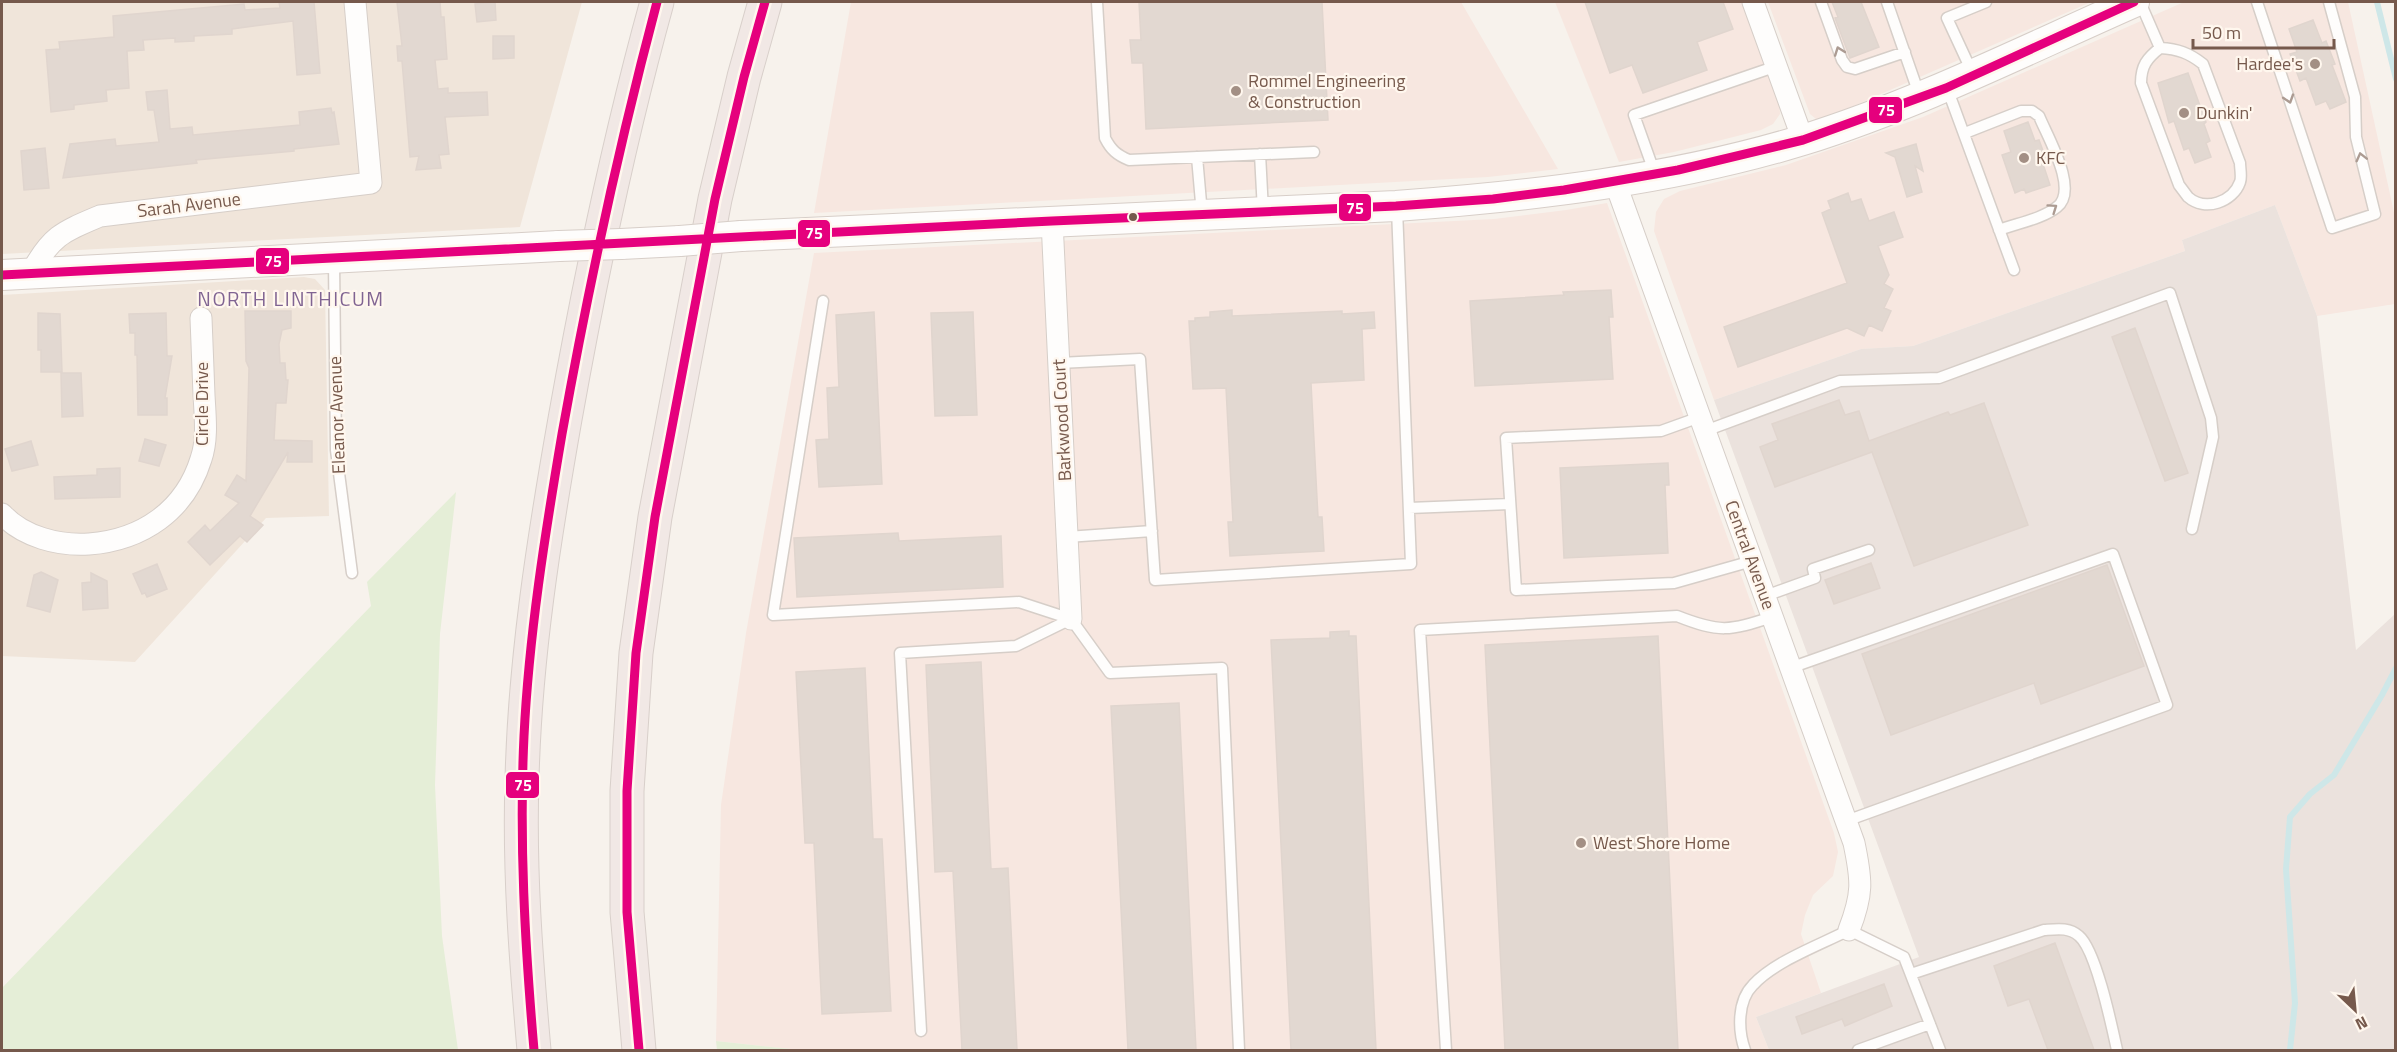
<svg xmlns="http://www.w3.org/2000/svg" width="2397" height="1052" font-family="'Titillium Web',sans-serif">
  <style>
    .residential { fill: #f0e5da }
    .commercial { fill: #f7e7e0 }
    .industrial { fill: #ebe2dd }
    .green { fill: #e5eed7 }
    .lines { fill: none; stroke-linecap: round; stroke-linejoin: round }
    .stream { stroke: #cee7e8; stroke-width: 6 }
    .building { fill: #e2d8d1; stroke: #e0d5ce; stroke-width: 1.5 }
    .service-casing { stroke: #d6cec8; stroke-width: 13 }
    .minor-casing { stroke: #d6cec8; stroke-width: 23 }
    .secondary-casing { stroke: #d7cec8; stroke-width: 32 }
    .motorway-casing { stroke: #d8cfca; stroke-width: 35 }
    .service { stroke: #fefdfc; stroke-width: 10 }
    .minor { stroke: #fefdfc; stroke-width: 21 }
    .secondary { stroke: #fefdfc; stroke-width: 30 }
    .motorway { stroke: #f1e8e5; stroke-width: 33 }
    .secondary-bridge-casing { stroke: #d7cec8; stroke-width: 32; stroke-linecap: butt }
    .secondary-bridge { stroke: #fefdfc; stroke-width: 30 }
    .bus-1-casing { stroke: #fff7ee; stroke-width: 14 }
    .bus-1 { stroke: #e5007d; stroke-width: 9 }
    .oneway { stroke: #ac9b92 }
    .poi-dot { fill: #a38f84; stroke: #fff7ee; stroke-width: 2 }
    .bus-dot { fill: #76594c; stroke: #fff7ee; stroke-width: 2 }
    .labels { text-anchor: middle; stroke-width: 4.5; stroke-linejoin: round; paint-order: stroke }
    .poi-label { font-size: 18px; fill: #76594c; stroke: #fff7ee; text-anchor: start }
    .street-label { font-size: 18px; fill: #76594c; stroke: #fff7ee }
    .neighbourhood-label { font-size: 20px; letter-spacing: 1.5px; fill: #806492; stroke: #fff7ee }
    .line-badge { stroke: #fff7ee; stroke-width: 2 }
    .badge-label { font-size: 16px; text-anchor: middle; font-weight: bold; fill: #fff }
  </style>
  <rect width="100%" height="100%" fill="#f7f2ec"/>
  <path class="residential" d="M2,2H582L520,227L2,254Z
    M304,277L315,279L325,290L329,516L266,518L135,662L2,656V295Z"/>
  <path class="commercial" d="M851,2H1461L1558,169L1488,177L814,213Z
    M1555,2H1744L1779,97L1780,114L1773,124L1761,130L1674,152L1619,162Z
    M1768,2H2091L1824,119H1816L1810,114Z
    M2184,2H2348L2395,217V304L2317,316L2275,205L2182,240L2185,251L1913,346L1861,349L1714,400L1654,231L1656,212L1664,199L1680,191L1786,165L1923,117Z
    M1607,203L1834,833L1838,852L1833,876L1813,895L1805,915L1801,934L1821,993L1756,1017L1769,1050H800L716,1041L721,805L746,633L814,253L1494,219L1566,210Z"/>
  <path class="industrial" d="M2275,205L2317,316L2356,650L2395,614V1050H1769L1756,1017L1919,957L1714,400L1861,349L1913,346L2185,251L2182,240Z"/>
  <path class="green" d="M456,492L440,634L435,785L442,936L458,1050H2V988L371,606L367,582Z
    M716,1041L800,1050H717Z"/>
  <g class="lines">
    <path class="stream" d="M2377,2L2396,79
      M2290,1050L2295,1003L2286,869L2290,817L2310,794L2334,775L2382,695L2396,668"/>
  </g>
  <path class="building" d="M279,2H314L320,73L297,75L293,21L232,29V34L194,36V41L175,42V38L143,40L144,50L127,51L129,88L106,90L107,101L74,105V109L51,112L46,50L60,49L59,42L114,37L113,16L244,4L245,10L280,8Z
    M397,2H440L441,17H444L447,59L435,60L438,89L448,88V93L487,92L488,115L445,117L449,154L439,155L441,168L416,170L419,156L410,157L402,61H398L397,46H402Z
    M495,2L496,20L477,22L475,4Z
    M1139,2H1322L1328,120L1146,129L1143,63H1132L1130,40H1141Z
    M1585,2H1723L1733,29L1697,42L1707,70L1643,93L1632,65L1610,73Z
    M1832,2H1861L1879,47L1850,58L1835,18L1838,17Z
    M2313,20L2322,43L2326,41L2335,64L2332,65L2346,102L2330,109L2326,101L2316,105L2306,78L2300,81L2290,54L2297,52L2289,29Z
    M493,36H514V58L493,59Z
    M2188,73L2206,122L2204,124L2210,141L2206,143L2211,157L2195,163L2189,148L2184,150L2174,121L2169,123L2158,83Z
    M167,90L170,129L192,127L193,135L300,125L299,112L331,108L332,113L334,112L339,144L294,149V151L196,160L197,163L63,178L70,144L115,139L116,146L159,142L154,110H148L146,92Z
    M2028,122L2035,141L2039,140L2046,159L2042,161L2050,185L2026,193L2024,189L2015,193L2002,155L2011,152L2004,131Z
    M1916,144L1923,171L1915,166L1922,192L1907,197L1895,157L1886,153Z
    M45,148L49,188L24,190L21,151Z
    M1848,193L1851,202L1861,199L1869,221L1894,212L1903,237L1878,246L1889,275L1884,284L1893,289L1884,308L1891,311L1882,331L1869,325L1864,336L1847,328L1738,367L1724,327L1847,283L1822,213L1831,209L1828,201Z
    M1611,290L1613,317H1609L1613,379L1475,386L1470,301L1564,295L1563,292Z
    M1232,310V316L1342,311V314L1374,312L1375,328L1362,329L1364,380L1311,383L1318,517H1322L1324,551L1230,556L1228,522H1233L1226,388L1193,389L1189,321H1195V318L1210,317V312Z
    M245,311H291V328L282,330L279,344L280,363H285L286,380H288L286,403H276L274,440L312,441V462H287L288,452L250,516L263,525L247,542L240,536L210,565L188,542L205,525L210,531L239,503L225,495L237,475L246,481L249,368L246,361Z
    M874,312L882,484L819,487L816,440L829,439L827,388L839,387L836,315Z
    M973,312L977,415L935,416L931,313Z
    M38,313L60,314L62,372H41V350H38Z
    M166,313L167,356H172L165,398H167V415H138L137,355H135V333H130L129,314Z
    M2135,328L2188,473L2165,481L2112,337Z
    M61,373H81L83,416L62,417Z
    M1839,400L1845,415L1859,411L1869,441L1948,412L1950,415L1984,403L2028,525L1914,566L1872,452L1775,487L1760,447L1778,440L1772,424Z
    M145,439L166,445L159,466L139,461Z
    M31,441L38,465L12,471L5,449Z
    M1668,463L1669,485H1665L1668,553L1564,558L1560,468Z
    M120,468V497L55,499L54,477L97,475V469Z
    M898,533L899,541L1001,536L1003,587L797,597L794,538Z
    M1871,563L1880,588L1834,604L1825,580Z
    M157,564L167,589L147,597L145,593L142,594L133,574Z
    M2107,565L2144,666L2041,704L2034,683L1891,735L1862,654Z
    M41,572L58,580L50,612L27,606L34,575Z
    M91,573L107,581L108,608L83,610L82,583L91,582Z
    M1349,631V636H1356L1376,1050H1291L1271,640L1330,638V632Z
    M1658,636L1678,1050H1505L1485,645Z
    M981,662L991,869L1008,868L1017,1050H962L953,871L935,872L926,665Z
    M865,668L873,839H882L891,1011L822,1014L814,843H805L796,672Z
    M1179,703L1196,1050H1128L1111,706Z
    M2055,943L2094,1050H2048L2029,999L2008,1006L1994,966Z
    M1884,984L1892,1006L1845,1026L1842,1019L1802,1034L1796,1017Z"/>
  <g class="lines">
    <g class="service-casing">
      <path id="service" d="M1097,2L1105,138C1111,150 1117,155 1129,160L1314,152
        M1821,2L1842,60L1847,67L1855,69L1905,52
        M1887,2L1919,94
        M2140,2L2160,48
        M2257,2L2332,228L2375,214L2356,137L2355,97L2329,2
        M2160,48C2178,49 2189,53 2203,64L2240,163C2240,169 2242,177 2240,182C2233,202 2205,212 2188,197C2185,193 2182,189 2179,185L2141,83C2141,66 2147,58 2160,48Z
        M1972,72L1947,18L1986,2
        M1947,88L2014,270
        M1965,133L2021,111H2032L2039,116C2048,138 2079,190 2057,207C2042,219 2018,223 1999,230
        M1260,154L1263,211
        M1197,157L1202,214
        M1655,174L1634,115L1777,66
        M334,261L336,450L352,573
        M823,301L773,615L1019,602L1071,619L1110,673L1222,668L1239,1050
        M1059,363L1140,359L1155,580L1411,564L1397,209
        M1700,417L1661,431L1506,438L1516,590L1674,583L1752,561
        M1705,431L1840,381L1939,378L2170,293L2211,418L2213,437L2192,529
        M1409,508L1510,504
        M1067,537L1152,531
        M1765,596L1815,578L1813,569L1869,550
        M1790,668L2113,554L2167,705L1846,821
        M1911,974L2044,930C2057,929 2069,927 2079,936C2096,950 2112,1027 2117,1050
        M921,1031L900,653L1016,646L1071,619
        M1446,1050L1420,630L1677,616C1720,633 1729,631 1772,617
        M1745,1050C1738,1031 1737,1001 1753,985C1775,961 1820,945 1849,930L1904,957L1940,1050
        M1858,1050L1930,1024"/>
    </g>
    <g class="minor-casing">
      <path id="minor" d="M1753,2L1803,140
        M1615,182L1854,843C1862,881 1863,894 1849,930
        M1052,221L1071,619
        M31,273C51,236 62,232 100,216L371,183L355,2
        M2,514C23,537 59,546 89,544C142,540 185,511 201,459C208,439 205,415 204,395C203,369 202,344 201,318"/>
    </g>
    <g class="secondary-casing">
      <path id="secondary" d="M741,236L1396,206C1533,196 1672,180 1803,140C1918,104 2025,50 2134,2
        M621,244L680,241
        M2,275L559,246"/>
    </g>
    <g class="motorway-casing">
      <path id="motorway" d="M534,1050C526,960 519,870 522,779C525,658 544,538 565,419C590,279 619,139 657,2
        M639,1050L627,912V791L636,653L655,517L715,199L744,77L765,2"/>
    </g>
    <use href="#service" class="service"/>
    <use href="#minor" class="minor"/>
    <use href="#secondary" class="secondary"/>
    <use href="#motorway" class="motorway"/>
    <g class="secondary-bridge-casing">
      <path id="secondary-bridge" d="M680,241L741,236
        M559,246L621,244"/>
    </g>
    <use href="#secondary-bridge" class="secondary-bridge"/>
    <g class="bus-1-casing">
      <path id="bus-1" d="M2,275L1052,221L1396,206L1493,199L1564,190L1678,170L1803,140L1946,88L2134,2
        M534,1050C525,945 519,841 524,736C529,635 545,534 562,434C588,289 619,145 657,2
        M639,1050L627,912V791L636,653L655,517L715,199L744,77L765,2"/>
    </g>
    <use href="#bus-1" class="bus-1"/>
  </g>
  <defs><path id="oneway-chevron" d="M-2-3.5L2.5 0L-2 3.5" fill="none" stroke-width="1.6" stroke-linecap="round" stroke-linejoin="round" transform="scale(1.5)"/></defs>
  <g class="oneway">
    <use href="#oneway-chevron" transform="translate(1839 51) rotate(-110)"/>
    <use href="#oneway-chevron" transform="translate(2289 99) rotate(72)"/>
    <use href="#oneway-chevron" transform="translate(2361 157) rotate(-104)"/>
    <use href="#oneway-chevron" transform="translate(2053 208) rotate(-35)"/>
  </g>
  <g class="poi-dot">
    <circle cx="2315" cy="64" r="6"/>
    <circle cx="1236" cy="91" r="6"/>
    <circle cx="2184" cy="113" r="6"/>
    <circle cx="2024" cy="158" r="6"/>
    <circle cx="1581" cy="843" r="6"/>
  </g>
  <circle class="bus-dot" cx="1133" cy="217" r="5"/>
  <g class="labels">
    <g class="poi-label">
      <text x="2303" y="70" text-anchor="end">Hardee's</text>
      <text x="1248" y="87">Rommel Engineering<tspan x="1248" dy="21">&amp; Construction</tspan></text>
      <text x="2196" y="119">Dunkin'</text>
      <text x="2036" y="164">KFC</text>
      <text x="1593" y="849">West Shore Home</text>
    </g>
    <g class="street-label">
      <text transform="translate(189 205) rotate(-7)" y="6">Sarah Avenue</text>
      <text transform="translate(202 404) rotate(-90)" y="6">Circle Drive</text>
      <text transform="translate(337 415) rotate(-92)" y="6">Eleanor Avenue</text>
      <text transform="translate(1062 420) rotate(-93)" y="6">Barkwood Court</text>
      <text transform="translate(1750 555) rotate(70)" y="6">Central Avenue</text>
    </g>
    <g class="neighbourhood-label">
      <text x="291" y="306">NORTH LINTHICUM</text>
    </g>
  </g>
  <g class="line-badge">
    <rect x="1868" y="96" width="35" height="28" rx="6" fill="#e5007d"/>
    <rect x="1338" y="193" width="34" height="29" rx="6" fill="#e5007d"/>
    <rect x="797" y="219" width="34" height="29" rx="6" fill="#e5007d"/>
    <rect x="255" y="247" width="35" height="28" rx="6" fill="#e5007d"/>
    <rect x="505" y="771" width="35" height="28" rx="6" fill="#e5007d"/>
  </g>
  <g class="badge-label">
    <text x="1886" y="116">75</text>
    <text x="1355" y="214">75</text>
    <text x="814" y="239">75</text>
    <text x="273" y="267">75</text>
    <text x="523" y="791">75</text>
  </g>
  <rect width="2397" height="1052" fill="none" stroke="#76594c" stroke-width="6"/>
  <g transform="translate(2355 1010) rotate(154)" stroke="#fff7ee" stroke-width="4.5" paint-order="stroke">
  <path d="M0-4.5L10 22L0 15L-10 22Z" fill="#76594c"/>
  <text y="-9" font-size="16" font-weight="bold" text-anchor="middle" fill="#76594c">N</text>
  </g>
  <path d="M2193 39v9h141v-9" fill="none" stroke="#76594c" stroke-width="3"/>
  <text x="2202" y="39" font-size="18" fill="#76594c" stroke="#fff7ee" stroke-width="4.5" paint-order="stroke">50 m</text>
</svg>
